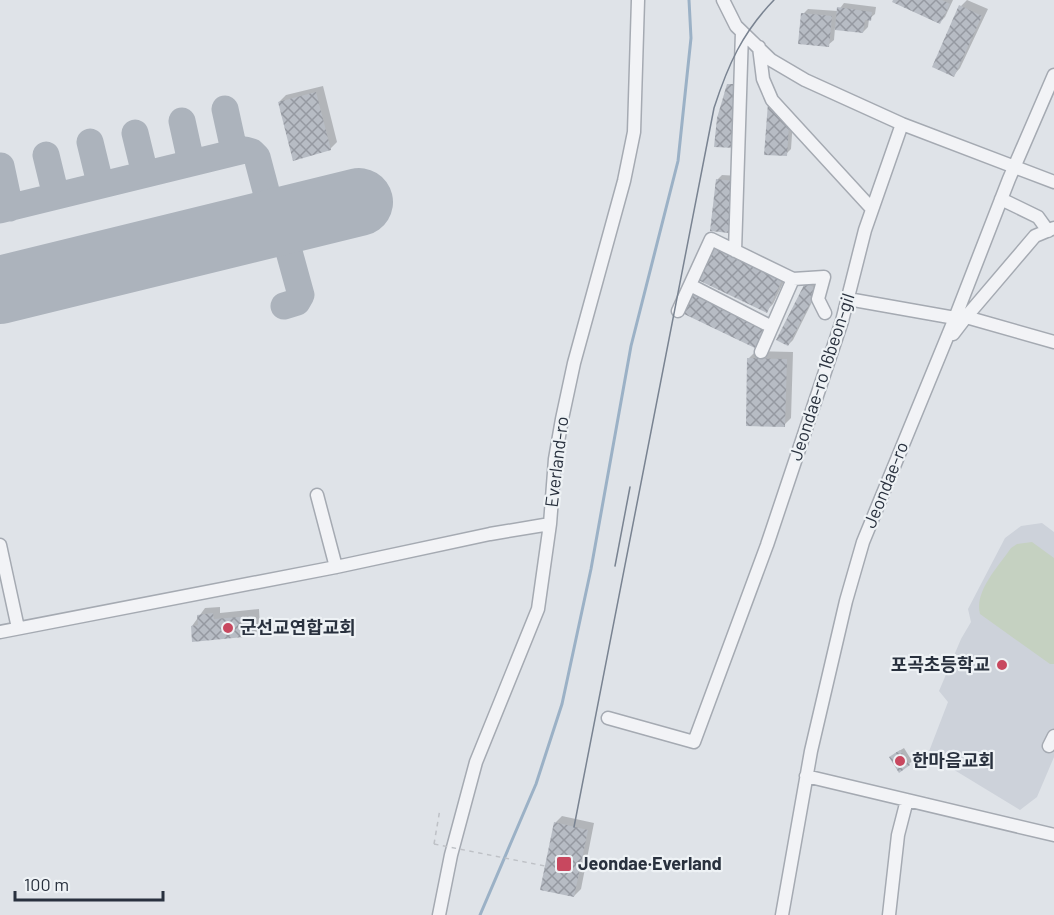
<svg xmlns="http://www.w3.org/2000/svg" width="1054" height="915" font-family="Barlow,'Noto Sans KR',sans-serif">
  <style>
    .built { fill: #cdd2da }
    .grass { fill: #c5d1c1 }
    .shadow { fill: #0003 }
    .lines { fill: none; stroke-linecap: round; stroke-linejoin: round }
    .stream { stroke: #9bb1c6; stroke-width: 3 }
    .taxiway { stroke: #acb3bc; stroke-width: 27 }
    .runway { stroke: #acb3bc; stroke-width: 68 }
    .building { fill: url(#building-cross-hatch) }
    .minor-casing { stroke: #a5aab2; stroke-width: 15 }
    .path { stroke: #bec1c6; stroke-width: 1.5; stroke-dasharray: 4.5 4.5; stroke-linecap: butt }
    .minor { stroke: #f2f3f6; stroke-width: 12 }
    .tram { stroke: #798391; stroke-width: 1.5 }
    .path-bridge { stroke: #bec1c6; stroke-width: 1.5; stroke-dasharray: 4.5 4.5; stroke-linecap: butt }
    .poi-dot { fill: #c8485f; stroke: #eef2f5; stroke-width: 2 }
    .labels { text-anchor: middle; stroke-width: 4.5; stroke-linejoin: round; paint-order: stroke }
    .street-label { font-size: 18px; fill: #29313e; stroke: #eef2f5 }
    .poi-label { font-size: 18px; font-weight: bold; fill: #29313e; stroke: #eef2f5; text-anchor: start }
  </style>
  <defs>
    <pattern id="building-cross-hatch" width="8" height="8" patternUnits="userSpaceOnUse" patternTransform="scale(1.5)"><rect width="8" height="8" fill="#b7bcc4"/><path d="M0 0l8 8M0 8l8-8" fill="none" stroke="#9599a1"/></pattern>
  </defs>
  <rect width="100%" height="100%" fill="#dfe3e8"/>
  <path class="built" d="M1042,523L1054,532V757L1037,797L1020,810L928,754L948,702L939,691L961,639L971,622L968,609L1005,538L1021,526Z"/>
  <path class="grass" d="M1032,542L1054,558V664H1050L980,614C974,591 999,566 1011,548L1017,544Z"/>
  <path class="shadow" d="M894,0H953L945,17L940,22Z
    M967,0L988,9L960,68L954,75L961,6Z
    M844,3L876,7L875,14L869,19L868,27L863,32L835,28L834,40L828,45L803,14L808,9L838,11Z
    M323,86L337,142L330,149L279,102L286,95Z
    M793,120L791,149L786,154L766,153Z
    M722,175L739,176L733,226L728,231L717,180Z
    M723,239L789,271L773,304L766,311Z
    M811,279L821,284L793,340L788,345L806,284Z
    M756,351L793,352L791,418L784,425L749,358Z
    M220,607V613L259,609L260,628L253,635L192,626L205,608Z
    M904,748L912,761L909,764L894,754Z
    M562,816L594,823L581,889L574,896L555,823Z"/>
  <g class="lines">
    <path class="stream" d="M480,915L536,784L562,704L591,569L631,346L678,161L691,38L689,0"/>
    <path class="taxiway" d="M225,109L234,150
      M182,121L191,162
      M135,133L145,174
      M90,142L100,183
      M46,155L56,196
      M1,166L10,208
      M0,210L245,150L252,152L257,157L270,206
      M284,306L297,302L301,295L285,237"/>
    <path class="runway" d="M0,290L359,202"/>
  </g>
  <path class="building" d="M893,0H942L950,4L940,24L892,2Z
    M959,5L982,16L954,77L932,67Z
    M837,7L872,12L871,21L865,20L863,33L835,30Z
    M801,13L832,16L829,47L798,44Z
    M727,84H736V148L714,147L717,118Z
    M316,92L331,150L293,161L278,102Z
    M768,103L789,125L787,156L764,155Z
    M716,179L734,181L729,233L710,231Z
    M715,245L783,278L767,313L698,280Z
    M805,283L818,289L788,346L776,340Z
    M692,292L767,329L757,349L682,313Z
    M747,358L787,359L785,427L746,426Z
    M213,613L214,619L252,616L254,636L192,642L191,626L198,625L197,615Z
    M900,750L910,765L899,773L889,757Z
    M554,822L588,830L574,897L540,890Z"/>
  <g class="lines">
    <g class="minor-casing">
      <path id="minor" d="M723,0L736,26L771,60L805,80L902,124
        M759,47L763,79L772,100L872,209
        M1001,199L1038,217L1048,231
        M735,251L742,32
        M690,285L772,327
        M848,299L955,318
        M678,311L711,239L793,279
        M966,317L1054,342
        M953,334L966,317L1035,236L1054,228
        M761,352L793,279L824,277L818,299L825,313
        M317,495L336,567
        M0,545L18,628
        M0,632L336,567L490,534L550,524
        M608,718L694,742L767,545L842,321L865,230L902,124L1054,182
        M1049,746L1054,736
        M806,776L1054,835
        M439,915L451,855L476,762L538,609L550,524L555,459L562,419L574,363L624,181L634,132L638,0
        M782,915L811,751L846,601L863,542L955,318L1009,179L1054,75
        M889,915L898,835L907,800"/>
    </g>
    <path class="path" d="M434,844L440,809"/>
    <use href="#minor" class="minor"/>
    <path class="tram" d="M615,566L630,487
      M574,827L714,108C728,65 742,33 774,0"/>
    <path class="path-bridge" d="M434,844L545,866"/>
  </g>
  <g class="poi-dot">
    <circle cx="228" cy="628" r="6"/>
    <circle cx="1002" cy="665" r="6"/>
    <circle cx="900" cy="761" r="6"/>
    <rect x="556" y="856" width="16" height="16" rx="3"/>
  </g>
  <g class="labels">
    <g class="street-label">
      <text transform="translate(822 377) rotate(-72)" y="6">Jeondae-ro 16beon-gil</text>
      <text transform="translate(557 462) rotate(-83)" y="6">Everland-ro</text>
      <text transform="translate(886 485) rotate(-68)" y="6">Jeondae-ro</text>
    </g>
    <g class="poi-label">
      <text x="240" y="634">군선교연합교회</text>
      <text x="990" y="671" text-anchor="end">포곡초등학교</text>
      <text x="912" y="767">한마음교회</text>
      <text x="578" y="870">Jeondae·Everland</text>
    </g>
  </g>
  <path d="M15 891v9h148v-9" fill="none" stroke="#29313e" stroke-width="3"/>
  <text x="24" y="891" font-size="18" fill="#29313e" stroke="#eef2f5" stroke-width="4.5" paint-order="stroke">100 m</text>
</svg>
